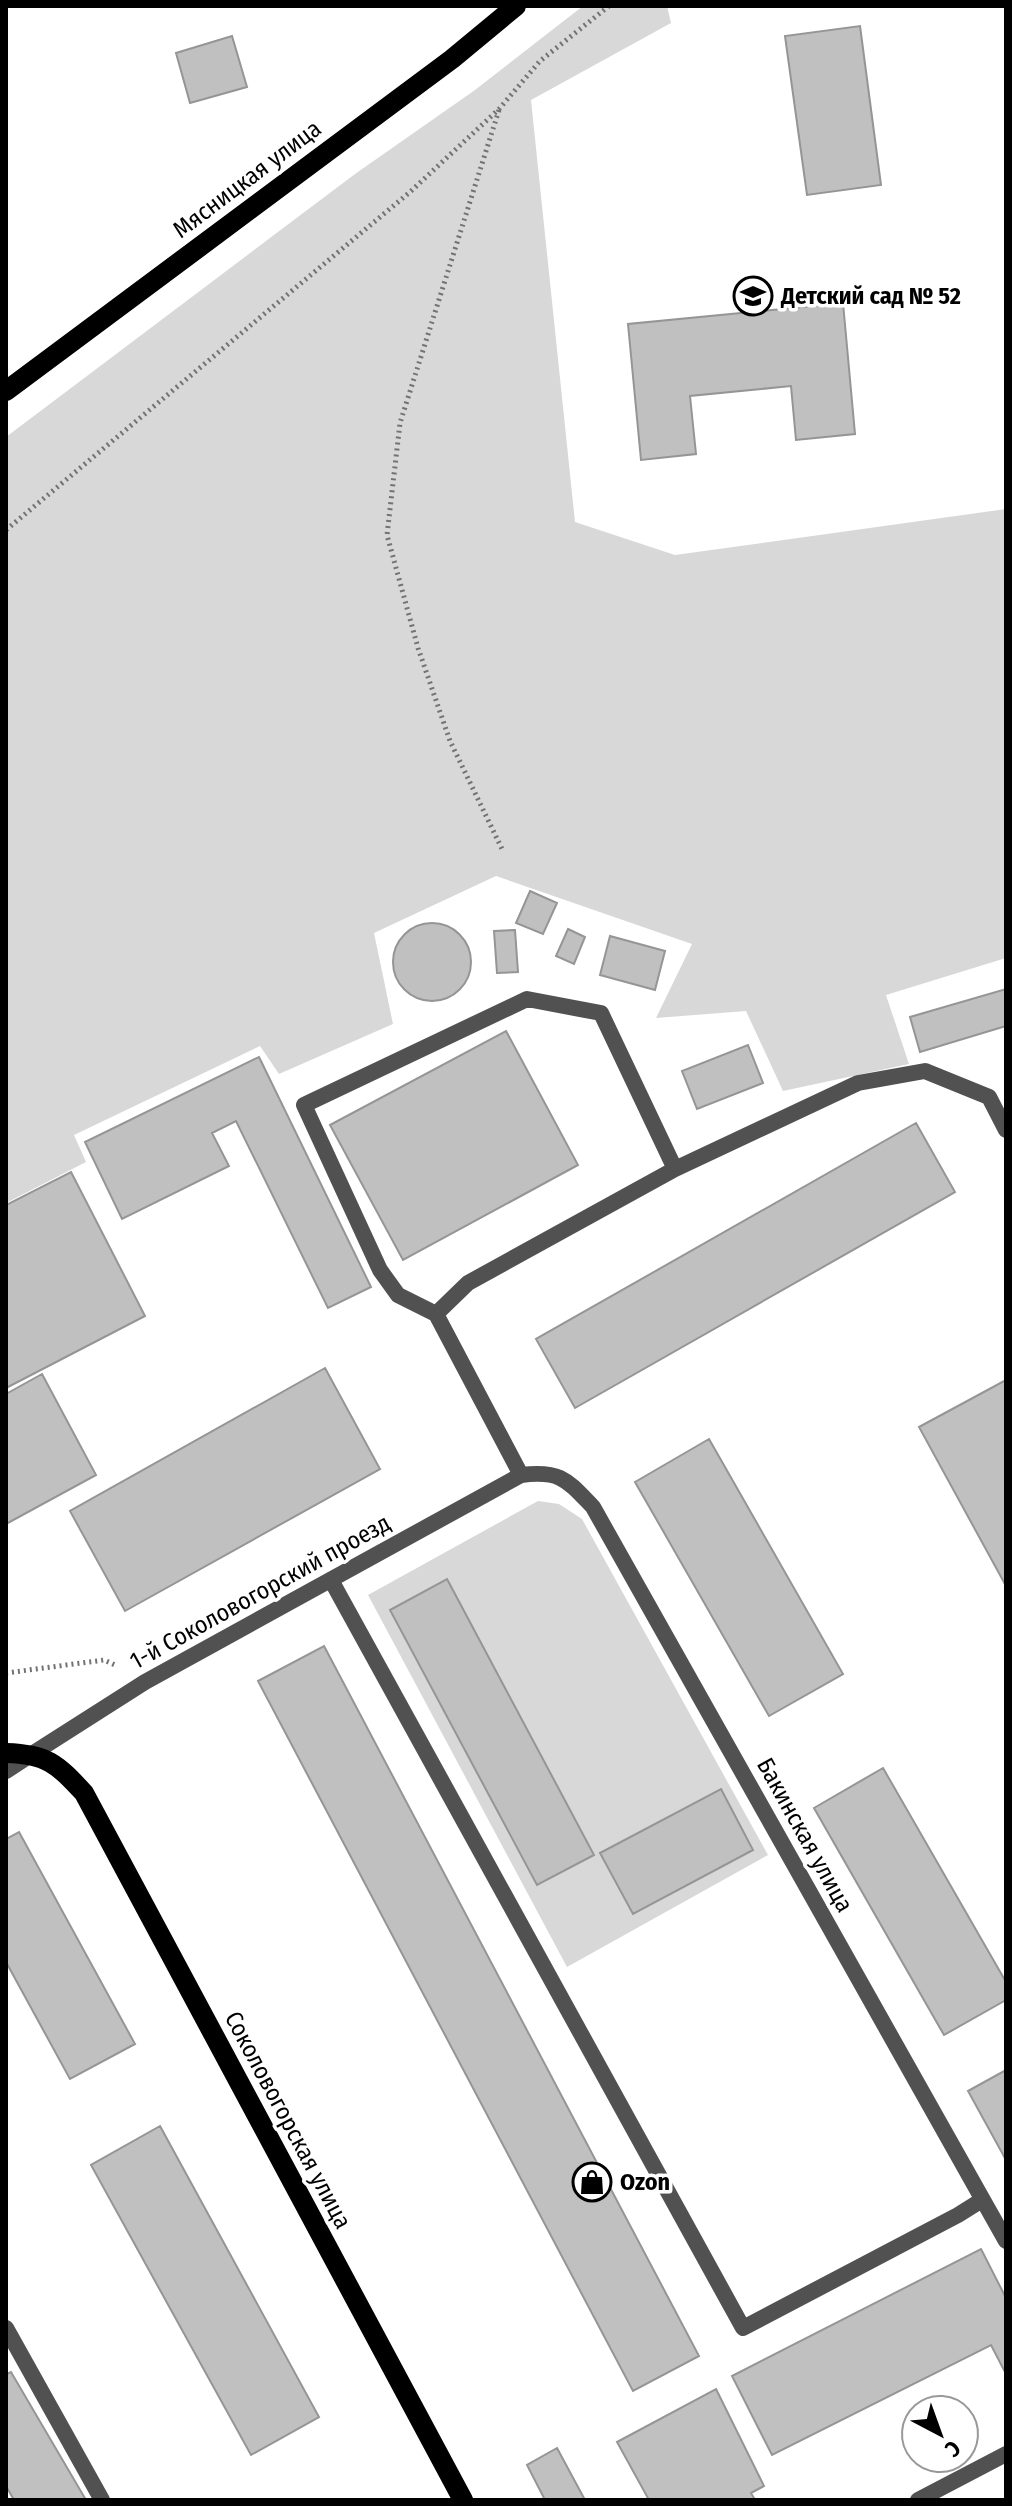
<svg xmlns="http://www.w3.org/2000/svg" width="1012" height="2506" font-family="'Fira Sans Condensed',sans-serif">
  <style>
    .green { fill: #d8d8d8 }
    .building { fill: #c0c0c0; stroke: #959595; stroke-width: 2 }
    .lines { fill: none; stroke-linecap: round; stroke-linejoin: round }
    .path { stroke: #737373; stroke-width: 5; stroke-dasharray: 2 4; stroke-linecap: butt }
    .lane { stroke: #515151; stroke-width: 16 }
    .street { stroke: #515151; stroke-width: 16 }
    .primary { stroke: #000; stroke-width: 20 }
    .labels { text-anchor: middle; stroke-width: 7; stroke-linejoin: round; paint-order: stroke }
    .street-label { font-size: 24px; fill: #000; stroke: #fff }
    .poi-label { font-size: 24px; font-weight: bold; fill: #000; stroke: #fff; text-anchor: start }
  </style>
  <rect width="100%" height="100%" fill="#fff"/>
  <path class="green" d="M583,6H667L671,23L531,100L575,522L675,555L1006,509V958L886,995L909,1064L783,1091L746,1011L656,1018L692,944L496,876L374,933L393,1024L279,1074L260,1046L74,1135L86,1162L6,1203V437L355,174L475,90Z
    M538,1501L559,1504L582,1519L768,1855L567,1967L368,1595Z"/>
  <path class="building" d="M860,26L881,185L807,195L785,36Z
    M232,36L247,87L190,103L176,53Z
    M843,303L855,434L796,440L791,386L690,396L696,454L641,460L628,324Z
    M530,891L557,903L543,934L516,923Z
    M393 962a39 39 0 1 1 78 0a39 39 0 1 1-78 0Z
    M568,929L585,937L574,964L556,956Z
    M515,930L518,972L497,973L494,931Z
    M610,936L665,951L655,990L600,975Z
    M1006,989V1026L920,1052L910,1017Z
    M506,1031L578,1165L403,1260L330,1125Z
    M748,1045L763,1083L697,1109L682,1071Z
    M259,1057L371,1287L328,1308L236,1121L212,1133L229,1166L122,1219L85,1142Z
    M916,1123L955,1192L575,1408L536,1339Z
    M71,1172L145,1316L6,1388V1205Z
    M325,1368L380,1469L125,1611L70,1511Z
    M42,1374L96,1475L6,1524V1394Z
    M1006,1380V1586L919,1427Z
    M709,1439L843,1674L769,1716L635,1482Z
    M447,1579L594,1855L537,1885L390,1610Z
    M324,1646L699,2356L633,2391L258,1681Z
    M883,1768L1006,1982V2000L944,2035L814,1808Z
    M721,1789L753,1850L633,1914L600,1853Z
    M19,1832L135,2044L70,2079L6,1962V1839Z
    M1006,2070V2160L968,2091Z
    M160,2126L319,2417L251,2455L91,2165Z
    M981,2249L1006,2298V2374L991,2345L772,2455L732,2376Z
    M6,2372L7,2374L11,2372L86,2500H14L6,2486Z
    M716,2389L764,2486L751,2493L755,2500H649L617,2442Z
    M557,2448L585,2500H545L527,2465Z"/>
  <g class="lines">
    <path class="path" d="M499,110L400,423L387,535L418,648L450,741L502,849
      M6,530L410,192L499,109L540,61L609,6
      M6,1673L104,1660L115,1665"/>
    <path class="lane" d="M436,1314L398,1295L380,1270L304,1105L527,999L601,1013L675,1169
      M521,1475L436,1314L468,1283L675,1169L858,1083L925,1071L989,1097L1006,1130
      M331,1580L743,2328L958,2215L982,2200
      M6,1771L32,1754
      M6,2328L102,2500"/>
    <path class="street" d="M32,1754L145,1682L521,1475C561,1470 567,1480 593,1507L1006,2241
      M918,2500L1006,2454"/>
    <path class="primary" d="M6,391L452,59L516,6
      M6,1753C47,1754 57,1764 84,1793L463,2500"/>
  </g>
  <defs>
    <g id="school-ring" transform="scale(2)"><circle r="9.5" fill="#fff" stroke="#000" stroke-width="1.5"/><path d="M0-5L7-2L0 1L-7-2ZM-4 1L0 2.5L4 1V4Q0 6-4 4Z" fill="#000"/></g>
    <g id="shop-ring" transform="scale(2)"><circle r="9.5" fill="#fff" stroke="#000" stroke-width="1.5"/><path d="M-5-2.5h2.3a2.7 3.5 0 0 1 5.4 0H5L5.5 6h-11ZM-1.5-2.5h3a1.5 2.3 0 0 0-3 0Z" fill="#000"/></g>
  </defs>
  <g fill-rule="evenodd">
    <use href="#school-ring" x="753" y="296"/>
    <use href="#shop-ring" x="592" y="2182"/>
  </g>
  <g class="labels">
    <g class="street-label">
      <text transform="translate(247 179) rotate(-37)" y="8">Мясницкая улица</text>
      <text transform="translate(260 1592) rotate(-29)" y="8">1-й Соколовогорский проезд</text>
      <text transform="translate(805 1835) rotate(61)" y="8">Бакинская улица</text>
      <text transform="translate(288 2120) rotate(62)" y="8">Соколовогорская улица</text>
    </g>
    <g class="poi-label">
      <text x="781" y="304">Детский сад № 52</text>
      <text x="620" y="2190">Ozon</text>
    </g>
  </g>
  <rect width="1012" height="2506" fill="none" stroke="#000000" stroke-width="16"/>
  <g transform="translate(940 2434) rotate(139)"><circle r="38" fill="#ffffff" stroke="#999999" stroke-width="2"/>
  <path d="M0-6L14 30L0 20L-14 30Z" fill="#000000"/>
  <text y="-12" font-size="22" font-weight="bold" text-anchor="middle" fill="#000000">С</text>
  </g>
</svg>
